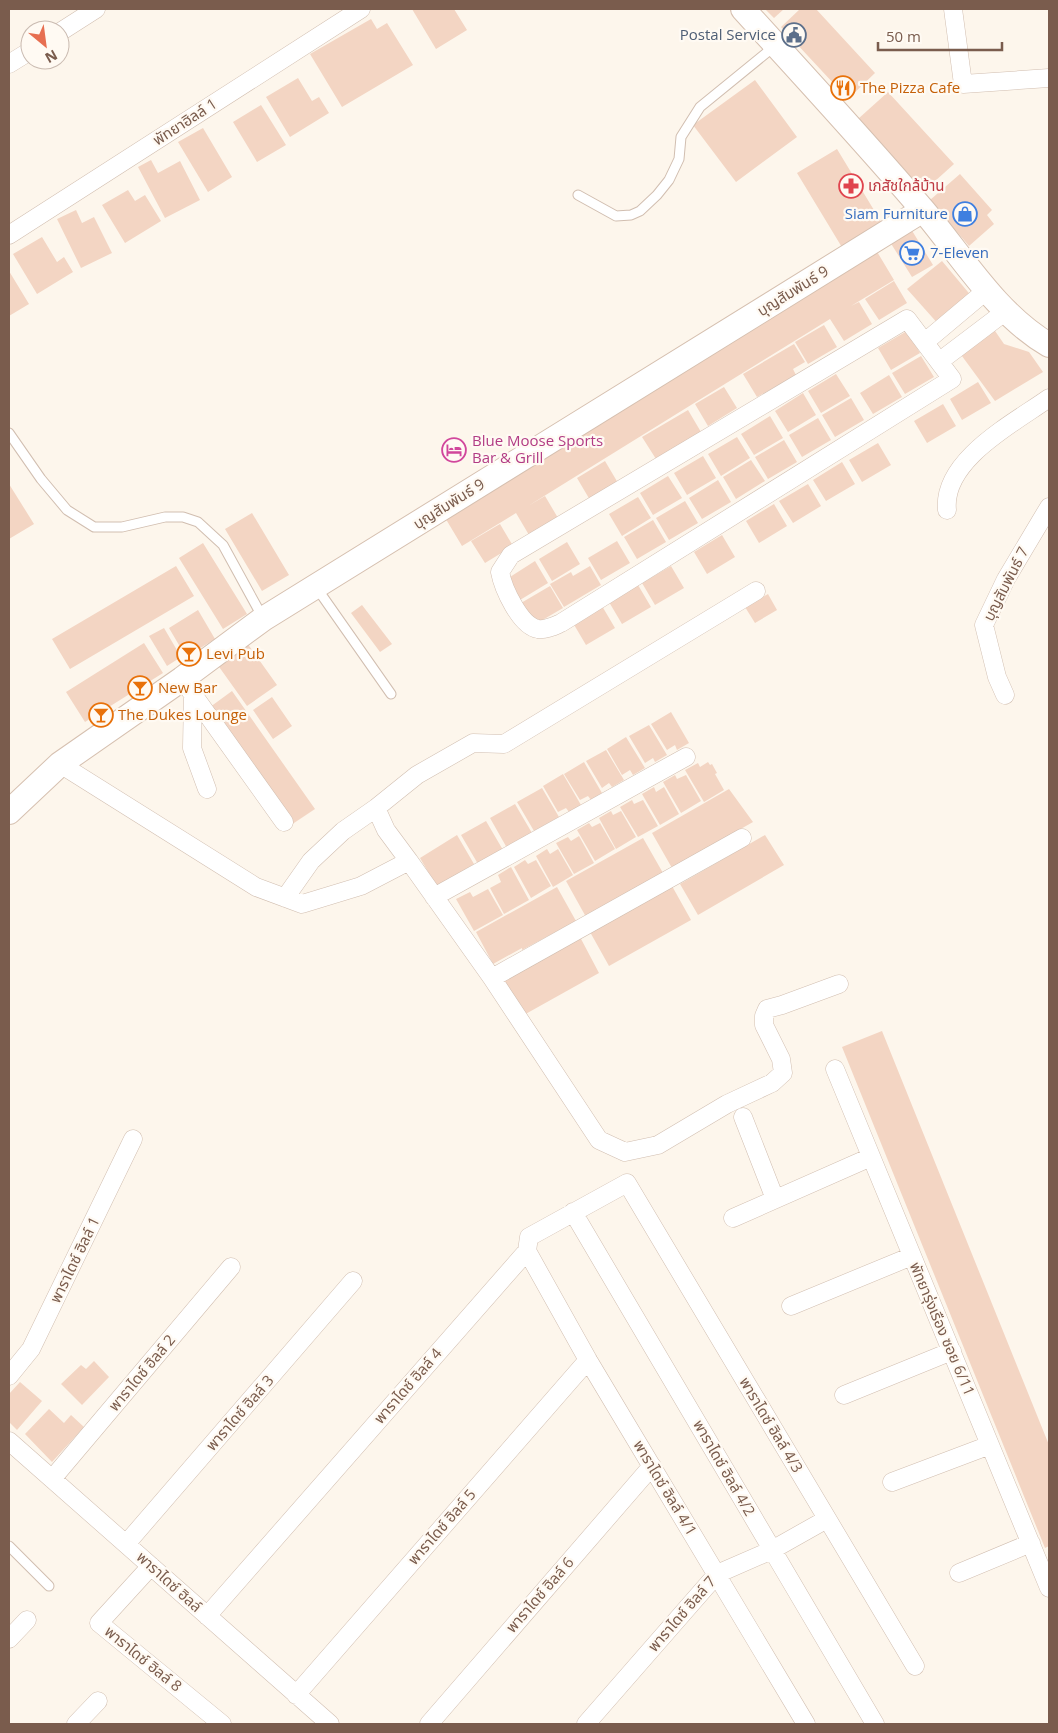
<svg xmlns="http://www.w3.org/2000/svg" width="1058" height="1733" font-family="'Open Sans','Noto Sans Thai',sans-serif">
  <style>
    .building { fill: #f3d5c3 }
    .lines { fill: none; stroke-linecap: round; stroke-linejoin: round }
    .lane-casing { stroke: #d1beb0; stroke-width: 11 }
    .street-casing { stroke: #d1beb0; stroke-width: 19 }
    .secondary-casing { stroke: #d6c0b0; stroke-width: 26 }
    .lane { stroke: #fff; stroke-width: 9 }
    .street { stroke: #fff; stroke-width: 18 }
    .secondary { stroke: #fff; stroke-width: 24 }
    .labels { text-anchor: middle; stroke-width: 4.5; stroke-linejoin: round; paint-order: stroke }
    .service-label { font-size: 15px; fill: #4e5e75; stroke: #fffaf3; text-anchor: end }
    .food-label { font-size: 15px; fill: #c56008; stroke: #fffaf3; text-anchor: start }
    .street-label { font-size: 15px; fill: #7a5c4d; stroke: #fffaf3 }
    .health-label { font-size: 15px; fill: #be3a42; stroke: #fffaf3; text-anchor: start }
    .shop-label { font-size: 15px; fill: #366cbe; stroke: #fffaf3; text-anchor: end }
    .hotel-label { font-size: 15px; fill: #b23c85; stroke: #fffaf3; text-anchor: start }
  </style>
  <rect width="100%" height="100%" fill="#fdf6ec"/>
  <path class="building" d="M412,9H454L467,30L436,49Z
    M765,9H784L774,18Z
    M800,9H816L875,73L848,99L781,27Z
    M371,19L377,29L387,23L413,65L342,107L310,54Z
    M298,78L312,101L319,97L329,113L290,137L266,97Z
    M755,80L797,137L736,182L693,125Z
    M888,92L954,164L924,191L858,119Z
    M261,105L286,145L257,162L233,122Z
    M203,128L232,177L208,192L178,142Z
    M837,149L883,225L843,249L797,173Z
    M151,160L158,173L180,161L200,200L165,218L138,167Z
    M960,174L992,210L987,215L994,224L969,246L930,200Z
    M128,190L135,201L145,195L161,221L125,243L102,205Z
    M76,210L82,223L94,217L112,253L81,268L57,219Z
    M911,229L933,265L912,277L890,242Z
    M42,237L57,262L64,257L73,272L37,294L13,254Z
    M876,250L894,280L851,306L859,302L872,324L844,341L830,319L528,506L545,496L558,518L529,535L516,513L462,546L444,516Z
    M942,261L973,298L940,326L907,289Z
    M9,271L29,304L9,316Z
    M894,281L907,303L879,320L865,299Z
    M824,325L837,347L808,364L795,342Z
    M993,328L1004,344L1029,352L1043,372L995,401L959,352Z
    M907,331L920,353L891,370L878,348Z
    M794,344L805,362L793,369L796,375L757,397L743,374Z
    M921,356L934,377L905,394L892,373Z
    M836,374L850,396L821,413L808,391Z
    M889,375L902,397L873,414L860,393Z
    M978,382L991,403L962,420L950,399Z
    M724,387L737,408L708,426L695,404Z
    M803,393L816,415L788,432L775,411Z
    M851,398L864,420L835,437L822,415Z
    M943,404L956,426L927,443L914,421Z
    M688,410L701,432L656,459L642,437Z
    M770,416L783,438L754,455L741,434Z
    M818,418L831,440L802,457L789,435Z
    M737,437L750,458L721,476L708,454Z
    M784,440L797,462L768,479L755,457Z
    M878,443L891,465L862,482L849,460Z
    M703,456L716,478L687,495L674,473Z
    M751,460L765,481L736,499L723,477Z
    M605,461L618,483L590,500L577,478Z
    M842,462L855,484L826,501L813,480Z
    M668,476L682,498L653,515L640,493Z
    M718,480L731,502L702,519L689,498Z
    M9,484L34,524L9,539Z
    M808,484L821,506L793,523L779,501Z
    M638,497L651,518L622,536L609,514Z
    M685,501L698,523L669,540L656,518Z
    M774,504L787,526L759,543L746,521Z
    M252,513L289,575L262,591L225,529Z
    M653,520L666,542L637,559L624,537Z
    M500,524L513,546L485,563L471,541Z
    M722,535L735,557L707,574L694,552Z
    M617,541L630,563L601,580L588,558Z
    M567,542L580,564L552,581L539,559Z
    M203,543L247,614L223,629L179,558Z
    M535,561L548,583L520,600L507,579Z
    M176,566L194,596L70,669L52,639Z
    M590,566L601,585L564,607L550,584L571,572L573,576Z
    M671,566L684,588L655,605L642,583Z
    M638,585L651,607L622,624L609,602Z
    M550,586L563,608L534,625L521,603Z
    M768,594L777,610L755,623L745,607Z
    M362,605L392,644L380,652L351,613Z
    M602,606L615,628L586,645L573,623Z
    M198,610L215,639L186,657L169,628Z
    M164,628L181,657L167,666L149,636Z
    M144,643L163,673L85,722L66,692Z
    M247,643L277,685L247,706L217,664Z
    M232,691L315,809L288,827L206,710Z
    M272,697L292,726L273,739L253,710Z
    M671,712L689,743L677,750L675,745L667,750L651,724Z
    M649,725L667,755L655,762L653,758L645,763L629,736Z
    M626,737L645,768L633,775L630,770L622,775L607,749Z
    M606,750L624,780L612,787L609,783L602,788L586,761Z
    M584,762L602,793L591,800L588,796L580,800L564,774Z
    M708,762L710,765L712,764L717,773L715,774L724,790L704,802L685,770L698,763L700,767Z
    M563,774L581,805L569,812L566,808L558,812L543,786Z
    M675,775L677,779L686,775L701,801L681,813L663,782Z
    M654,787L656,792L664,787L679,814L660,825L642,794Z
    M542,788L559,817L534,831L517,802Z
    M729,789L753,822L672,868L652,833Z
    M632,800L634,804L643,800L658,826L638,837L620,807Z
    M515,804L532,833L507,848L490,818Z
    M611,811L613,815L621,811L636,837L616,849L599,818Z
    M486,821L503,850L478,864L461,835Z
    M589,823L592,827L600,823L615,849L595,861L577,830Z
    M457,835L474,864L437,887L420,858Z
    M765,835L784,865L698,915L680,884Z
    M579,836L594,863L574,874L556,843L568,837L571,841Z
    M643,838L663,873L586,917L566,881Z
    M547,849L550,854L558,849L573,875L553,887L536,856Z
    M525,860L528,864L536,860L551,886L531,898L514,867Z
    M511,867L529,900L504,914L490,888L501,882L498,875Z
    M672,886L691,920L609,966L590,932Z
    M557,887L576,921L522,950V948L493,964L476,932Z
    M488,889L503,915L474,931L456,899L470,892L473,897Z
    M580,937L599,973L522,1016L502,981Z
    M882,1031L1049,1445V1546L1045,1548L842,1047Z
    M94,1361L109,1377L82,1405L61,1384L81,1365L86,1369Z
    M20,1382L42,1401L17,1430L9,1422V1394Z
    M49,1409L64,1423L71,1415L84,1427L52,1462L25,1434Z"/>
  <g class="lines">
    <g class="lane-casing">
      <path id="lane" d="M578,195L616,216L631,215L640,211L657,195L669,180L679,159L681,137L700,107L776,45
        M9,433L41,479L67,510L94,527H122L165,517H183L198,522L223,545L263,618
        M316,587L391,694
        M9,1546L49,1586"/>
    </g>
    <g class="street-casing">
      <path id="street" d="M953,9L963,84L1049,78
        M60,32L96,9
        M9,64L30,51
        M9,235L361,9
        M907,319L952,379L561,623C554,626 546,630 538,629C520,626 503,588 500,572L511,555Z
        M925,342L987,290
        M940,361L1006,311
        M947,510C942,460 1014,423 1049,398
        M182,679L284,822
        M193,693L192,748L207,789
        M1005,695L997,677L984,625L1006,579L1049,507
        M60,764L256,887L302,904L361,886L409,861L492,978L599,1140L625,1152L658,1145L727,1104L772,1083L783,1073L781,1059L764,1025V1016L767,1009L782,1005L839,984
        M376,808L386,830L409,861
        M434,897L686,757
        M285,898L311,861L343,831L376,808L417,775L473,743L504,744L756,591
        M492,978L742,838
        M835,1069L1049,1588
        M743,1117L775,1199
        M573,1212L875,1724
        M733,1218L871,1157
        M527,1251L588,1360L806,1724
        M791,1306L912,1256
        M9,1376L31,1349L133,1139
        M844,1395L952,1351
        M9,1441L330,1724
        M52,1479L231,1267
        M892,1482L990,1445
        M126,1544L353,1281
        M151,1566L99,1623L222,1724
        M959,1573L1031,1543
        M207,1616L527,1251L529,1237L627,1183L915,1666
        M9,1639L27,1620
        M296,1695L588,1360
        M76,1724L98,1701
        M429,1724L652,1466
        M586,1724L717,1574L772,1550L827,1519"/>
    </g>
    <g class="secondary-casing">
      <path id="secondary" d="M743,9C803,75 865,142 923,210C962,256 996,314 1049,345
        M9,812L60,764L182,679L263,619L923,210"/>
    </g>
    <use href="#lane" class="lane"/>
    <use href="#street" class="street"/>
    <use href="#secondary" class="secondary"/>
  </g>
  <defs>
    <g id="civic-ring" transform="scale(1.25)"><circle r="9.5" fill="#fffaf3" stroke="#5c6f8a" stroke-width="1.5"/><path d="M-.6-6.5H3V-4.5H.6V-3L4-1V1h2V6H-6V1h2V-1L-.6-3ZM-1.2 2.5V6h2.4V2.5Z" fill="#5c6f8a"/></g>
    <g id="restaurant-ring" transform="scale(1.25)"><circle r="9.5" fill="#fffaf3" stroke="#e8710a" stroke-width="1.5"/><path d="M-5-6h1v4h1v-4h1v4h1v-4h1v5L-1.5 .5V6h-2V.5L-5-1ZM5-6V6H3V1.5H1.5Q1.5-4 5-6Z" fill="#e8710a"/></g>
    <g id="pharmacy-ring" transform="scale(1.25)"><circle r="9.5" fill="#fffaf3" stroke="#e0444e" stroke-width="1.5"/><path d="M-2-6h4v4h4v4h-4v4h-4v-4h-4v-4h4Z" fill="#e0444e"/></g>
    <g id="shop-ring" transform="scale(1.25)"><circle r="9.5" fill="#fffaf3" stroke="#3f7fe0" stroke-width="1.5"/><path d="M-5-2.5h2.3a2.7 3.5 0 0 1 5.4 0H5L5.5 6h-11ZM-1.5-2.5h3a1.5 2.3 0 0 0-3 0Z" fill="#3f7fe0"/></g>
    <g id="supermarket-ring" transform="scale(1.25)"><circle r="9.5" fill="#fffaf3" stroke="#3f7fe0" stroke-width="1.5"/><path d="M-6-5.5h2.5l.6 2H6L4.5 2H-2.5L-4.4-4H-6ZM-1.5 3.2a1.3 1.3 0 1 0 .1 0ZM3 3.2a1.3 1.3 0 1 0 .1 0Z" fill="#3f7fe0"/></g>
    <g id="hotel-ring" transform="scale(1.25)"><circle r="9.5" fill="#fffaf3" stroke="#d1479c" stroke-width="1.5"/><path d="M-6-4.5h1.5V1H6V5H4.5V3h-9V5H-6ZM-4 0a1.8 1.8 0 1 1 3.6 0ZM.5 0V-2.5h3Q6-2.5 6 0Z" fill="#d1479c"/></g>
    <g id="bar-ring" transform="scale(1.25)"><circle r="9.5" fill="#fffaf3" stroke="#e8710a" stroke-width="1.5"/><path d="M-6-5H6L.8 .8V4.5H3.5V6h-7V4.5H-.8V.8Z" fill="#e8710a"/></g>
  </defs>
  <g fill-rule="evenodd">
    <use href="#civic-ring" x="794" y="35"/>
    <use href="#restaurant-ring" x="843" y="88"/>
    <use href="#pharmacy-ring" x="851" y="186"/>
    <use href="#shop-ring" x="965" y="214"/>
    <use href="#supermarket-ring" x="912" y="253"/>
    <use href="#hotel-ring" x="454" y="450"/>
    <use href="#bar-ring" x="189" y="654"/>
    <use href="#bar-ring" x="140" y="688"/>
    <use href="#bar-ring" x="101" y="715"/>
  </g>
  <g class="labels">
    <g class="service-label">
      <text x="776" y="40">Postal Service</text>
    </g>
    <g class="food-label">
      <text x="860" y="93">The Pizza Cafe</text>
      <text x="206" y="659">Levi Pub</text>
      <text x="158" y="693">New Bar</text>
      <text x="118" y="720">The Dukes Lounge</text>
    </g>
    <g class="street-label">
      <text transform="translate(185 122) rotate(-33)" y="5">พัทยาฮิลล์ 1</text>
      <text transform="translate(793 291) rotate(-32)" y="5">บุญสัมพันธ์ 9</text>
      <text transform="translate(449 504) rotate(-32)" y="5">บุญสัมพันธ์ 9</text>
      <text transform="translate(1006 584) rotate(-63)" y="5">บุญสัมพันธ์ 7</text>
      <text transform="translate(75 1260) rotate(-64)" y="5">พาราไดซ์ ฮิลล์ 1</text>
      <text transform="translate(942 1329) rotate(67)" y="5">พัทยารุ่งเรือง ซอย 6/11</text>
      <text transform="translate(142 1373) rotate(-50)" y="5">พาราไดซ์ ฮิลล์ 2</text>
      <text transform="translate(408 1386) rotate(-49)" y="5">พาราไดซ์ ฮิลล์ 4</text>
      <text transform="translate(240 1413) rotate(-49)" y="5">พาราไดซ์ ฮิลล์ 3</text>
      <text transform="translate(771 1425) rotate(59)" y="5">พาราไดซ์ ฮิลล์ 4/3</text>
      <text transform="translate(724 1468) rotate(60)" y="5">พาราไดซ์ ฮิลล์ 4/2</text>
      <text transform="translate(665 1488) rotate(59)" y="5">พาราไดซ์ ฮิลล์ 4/1</text>
      <text transform="translate(442 1527) rotate(-49)" y="5">พาราไดซ์ ฮิลล์ 5</text>
      <text transform="translate(169 1582) rotate(42)" y="5">พาราไดซ์ ฮิลล์</text>
      <text transform="translate(540 1595) rotate(-49)" y="5">พาราไดซ์ ฮิลล์ 6</text>
      <text transform="translate(682 1614) rotate(-49)" y="5">พาราไดซ์ ฮิลล์ 7</text>
      <text transform="translate(143 1659) rotate(39)" y="5">พาราไดซ์ ฮิลล์ 8</text>
    </g>
    <g class="health-label">
      <text x="868" y="191">เภสัชใกล้บ้าน</text>
    </g>
    <g class="shop-label">
      <text x="948" y="219">Siam Furniture</text>
      <text x="930" y="258" text-anchor="start">7-Eleven</text>
    </g>
    <g class="hotel-label">
      <text x="472" y="446">Blue Moose Sports<tspan x="472" dy="17">Bar &amp; Grill</tspan></text>
    </g>
  </g>
  <rect width="1058" height="1733" fill="none" stroke="#7a5c4d" stroke-width="20"/>
  <g transform="translate(45 45) rotate(151)"><circle r="24" fill="#fffaf3" stroke="#cabbb1"/>
  <path d="M0-4L9 19L0 12L-9 19Z" fill="#e76f51"/>
  <text y="-8" font-size="14" font-weight="bold" text-anchor="middle" fill="#7a5c4d">N</text>
  </g>
  <path d="M878 42v8h124v-8" fill="none" stroke="#7a5c4d" stroke-width="2.5"/>
  <text x="886" y="42" font-size="15" fill="#7a5c4d" stroke="#fffaf3" stroke-width="4" paint-order="stroke">50 m</text>
</svg>
